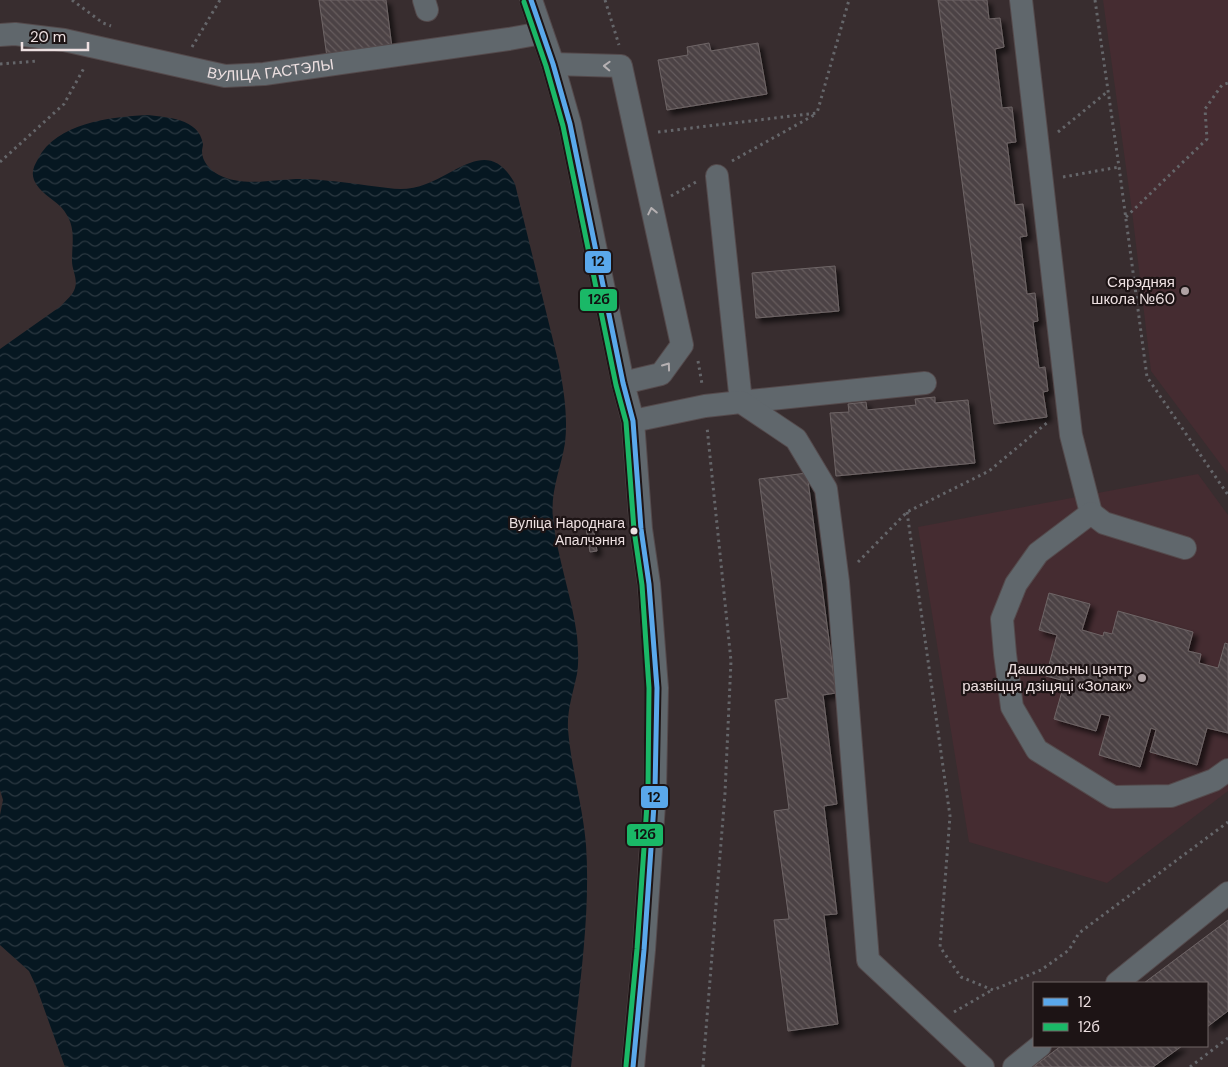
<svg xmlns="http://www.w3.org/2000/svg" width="1228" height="1067" font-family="'DM Sans',sans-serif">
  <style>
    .built { fill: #452c31 }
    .water { fill: url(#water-waves) }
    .building { fill: url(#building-back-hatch); stroke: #6e6566; filter: url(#shadow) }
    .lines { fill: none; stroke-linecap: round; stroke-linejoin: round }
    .minor-casing { stroke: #544a4c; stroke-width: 24 }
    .path { stroke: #65666a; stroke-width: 3; stroke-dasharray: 2.5 4; stroke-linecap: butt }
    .minor { stroke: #60676c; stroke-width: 22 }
    .bus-1-casing { stroke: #1d1415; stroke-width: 9 }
    .bus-2-casing { stroke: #1d1415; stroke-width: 9 }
    .bus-1 { stroke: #5aa8eb; stroke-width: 5 }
    .bus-2 { stroke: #1ab867; stroke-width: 5 }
    .oneway { stroke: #b5b0b2 }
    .poi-dot { fill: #aea1a3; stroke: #1d1415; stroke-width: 2 }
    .bus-dot { fill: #ede0e1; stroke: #1d1415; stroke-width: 2 }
    .labels { text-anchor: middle; stroke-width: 4.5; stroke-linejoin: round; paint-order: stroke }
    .bus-label { font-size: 14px; fill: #ede0e1; stroke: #1d1415; text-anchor: end }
    .street-label { font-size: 15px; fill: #ede0e1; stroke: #1d1415 }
    .poi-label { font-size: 15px; fill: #ede0e1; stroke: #1d1415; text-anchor: end }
    .line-badge { stroke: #1d1415; stroke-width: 2 }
    .pale-badge-label { font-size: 14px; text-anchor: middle; font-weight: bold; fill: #111 }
  </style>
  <defs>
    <pattern id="water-waves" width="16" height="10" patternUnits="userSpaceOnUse" patternTransform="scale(1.25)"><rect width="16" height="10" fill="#061721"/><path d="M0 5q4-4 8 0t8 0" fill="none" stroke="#2b3841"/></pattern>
    <pattern id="building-back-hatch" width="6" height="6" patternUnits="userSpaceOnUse" patternTransform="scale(1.25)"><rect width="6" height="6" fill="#4c4244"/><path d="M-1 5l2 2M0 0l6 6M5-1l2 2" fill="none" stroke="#665d5f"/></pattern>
    <filter id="shadow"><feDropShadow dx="4.5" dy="4.5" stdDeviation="2.5" flood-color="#0009"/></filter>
  </defs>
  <rect width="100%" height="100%" fill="#382d2f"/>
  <path class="built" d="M1103,0H1228V474L1151,371L1132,211Z
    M1198,474L1228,515V791L1107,883L969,842L918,527Z"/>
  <path class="water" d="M146,115C166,117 199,118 203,144C203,146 202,149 202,151C202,162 210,170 219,175C244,188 278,178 305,179C333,180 361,185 388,188C401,190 414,189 426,184C460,171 490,137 515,184L559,365C564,391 568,417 565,443C561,468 550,492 553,518C557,558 572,596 577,636C578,648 579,662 577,674C573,693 567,710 568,729C571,768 583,806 586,845C591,917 578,995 571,1067H65L36,986L29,971L0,945V815L3,800L0,790V349L61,306C66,300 73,295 75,288C78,279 72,270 72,261C72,240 77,225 61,207C52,198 39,192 34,180C31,172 34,166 38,159C56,123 111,117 146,115Z"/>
  <path class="building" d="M319,0H386L392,48L327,57Z
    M938,0H987L989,19L1000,18L1004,47L995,49L1002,108L1012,107L1016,142L1007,143L1015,205L1023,204L1027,236L1020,237L1027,294L1035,293L1038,321L1033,322L1039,368L1045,367L1048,391L1043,392L1047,417L994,424Z
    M709,43L711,51L758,43L767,94L667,110L658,60L688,55L687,47Z
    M835,266L839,311L756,318L752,273Z
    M935,397V403L968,400L975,463L836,476L830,413L849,412L848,404L866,402L867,410L916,405L915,399Z
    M807,473L836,693L823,695L837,804L824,806L837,914L824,915L838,1024L788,1031L774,920L789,919L774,811L789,809L775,700L788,698L759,479Z
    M593,527L597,551L590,552L586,528Z
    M1049,593L1090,604L1082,630L1103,636L1104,632L1112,634L1118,611L1193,632L1188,651L1201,654L1199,663L1218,668L1225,643L1228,644V733L1207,728L1197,765L1150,752L1156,730L1151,728L1140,767L1099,755L1110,716L1101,714L1096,731L1054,719L1065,681L1046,676L1057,635L1039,630Z
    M1228,920V1011L1207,1027V983H1144Z
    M1061,1046H1182L1153,1067H1033Z"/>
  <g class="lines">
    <g class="minor-casing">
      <g id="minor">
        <path d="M424,0L427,10"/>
        <path d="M531,0L553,64L570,124L623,383L633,421L641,529L649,584L657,688L655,790L644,950L633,1067"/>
        <path d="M1021,0L1071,435L1091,513"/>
        <path id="s1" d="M0,35L15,34L64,40L225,76L264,74L509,39L542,33"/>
        <path d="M553,64L621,66L682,345L661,374L623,383"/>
        <path d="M717,176L741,402L925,383"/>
        <path d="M633,421L705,406L741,402L796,439L826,489L838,582L868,960L983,1067"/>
        <path d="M1185,548L1104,523L1091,513L1038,553L1016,584L1002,619L1005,654L1012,707L1037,750L1113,797L1171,796L1214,780L1228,770"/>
        <path d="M1117,983L1228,893"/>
        <path d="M1014,1067L1040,1046"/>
      </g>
    </g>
    <path class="path" d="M72,0L103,23L111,26
      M605,0L619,45
      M1095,0L1119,167L1147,377L1228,495
      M192,47L220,0
      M0,64L37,61
      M658,132L817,113L849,0
      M1058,132L1107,92
      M732,161L816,114
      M0,162L64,104L84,68
      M1063,177L1119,167
      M671,196L696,182
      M1126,217L1207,139L1205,109L1222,85L1228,83
      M698,361L702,384
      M907,512L950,816L940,947L961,977L993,990L1041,970L1069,950L1079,933L1228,822
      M858,562L907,512L989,471L1048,422
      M954,1012L992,990
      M703,1067L725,793L731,661L707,427
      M1190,1067L1228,1038"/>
    <use href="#minor" class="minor"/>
    <g class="bus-1-casing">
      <path id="bus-1" d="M531,0L553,64L570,124L623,383L633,421L641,529L649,584L657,688L655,790L644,950L633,1067"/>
    </g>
    <g class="bus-2-casing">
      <path id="bus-2" d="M524,2L546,66L563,126L616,385L626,422L634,530L642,585L649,688L648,790L637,949L626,1066"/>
    </g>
    <use href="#bus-1" class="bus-1"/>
    <use href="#bus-2" class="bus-2"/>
  </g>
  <defs><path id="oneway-chevron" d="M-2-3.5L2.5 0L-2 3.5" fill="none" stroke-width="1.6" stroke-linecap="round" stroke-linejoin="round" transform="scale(1.25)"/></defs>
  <g class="oneway">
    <use href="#oneway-chevron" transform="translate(607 66) rotate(-178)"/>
    <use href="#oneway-chevron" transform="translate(652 211) rotate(-102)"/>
    <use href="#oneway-chevron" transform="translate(667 366) rotate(-54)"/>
  </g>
  <g class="poi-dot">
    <circle cx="1185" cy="291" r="5"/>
    <circle cx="1142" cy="678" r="5"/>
  </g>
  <circle class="bus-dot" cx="634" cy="531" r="4.5"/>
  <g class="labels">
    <g class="bus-label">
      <text x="625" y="528">Вуліца Народнага<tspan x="625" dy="17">Апалчэння</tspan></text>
    </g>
    <g class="street-label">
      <text dy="5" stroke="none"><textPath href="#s1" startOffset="275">ВУЛІЦА ГАСТЭЛЫ</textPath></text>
    </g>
    <g class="poi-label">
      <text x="1175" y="287">Сярэдняя<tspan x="1175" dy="17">школа №60</tspan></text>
      <text x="1132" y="674">Дашкольны цэнтр<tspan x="1132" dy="17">развіцця дзіцяці «Золак»</tspan></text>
    </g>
  </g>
  <g class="line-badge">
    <rect x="584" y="250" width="28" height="24" rx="5" fill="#5aa8eb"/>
    <rect x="579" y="288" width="39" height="24" rx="5" fill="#1ab867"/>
    <rect x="640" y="785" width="29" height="24" rx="5" fill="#5aa8eb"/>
    <rect x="626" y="823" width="38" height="24" rx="5" fill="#1ab867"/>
  </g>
  <g class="pale-badge-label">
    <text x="598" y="266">12</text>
    <text x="599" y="304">12б</text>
    <text x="654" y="802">12</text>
    <text x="645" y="839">12б</text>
  </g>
  <rect x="1033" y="982" width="175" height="65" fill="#1d1415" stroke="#706667"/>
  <rect x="1043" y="998" width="25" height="8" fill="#5aa8eb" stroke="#706667"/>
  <text x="1078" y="1007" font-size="15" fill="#ede0e1">12</text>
  <rect x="1043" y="1023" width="25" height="8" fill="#1ab867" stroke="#706667"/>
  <text x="1078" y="1032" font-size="15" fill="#ede0e1">12б</text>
  <path d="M22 42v8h66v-8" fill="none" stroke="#ede0e1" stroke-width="2.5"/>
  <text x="30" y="42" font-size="15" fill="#ede0e1" stroke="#1d1415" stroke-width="4" paint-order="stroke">20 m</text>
</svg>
